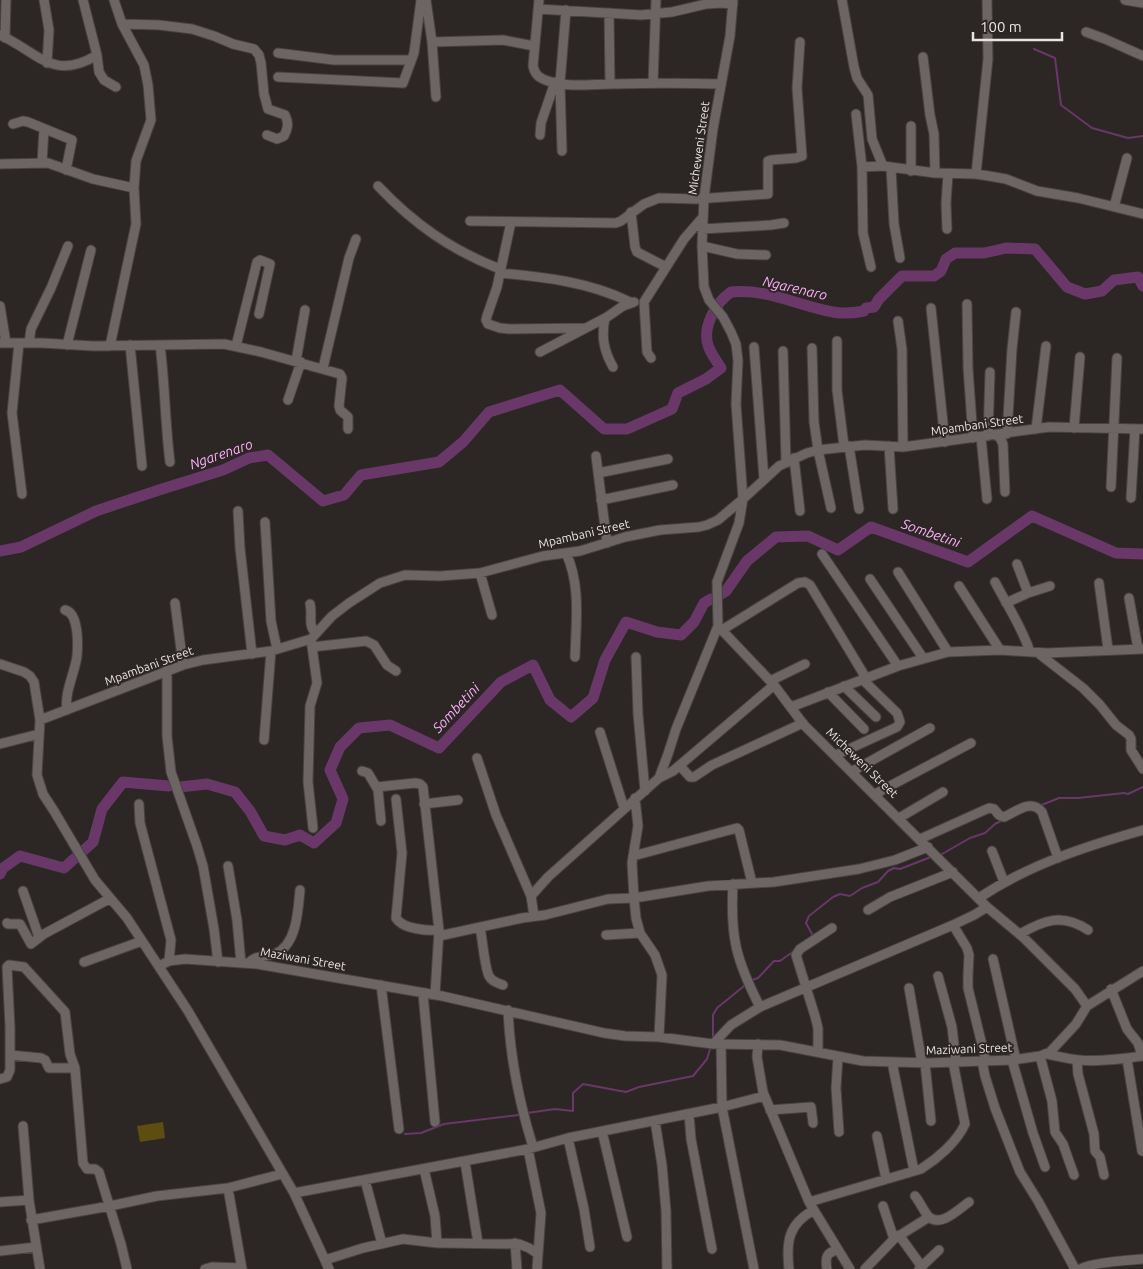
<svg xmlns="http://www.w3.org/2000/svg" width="1143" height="1269" font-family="Ubuntu,sans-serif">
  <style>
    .green { fill: #5e4d10 }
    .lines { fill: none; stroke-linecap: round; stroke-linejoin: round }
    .stream { stroke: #693768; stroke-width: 2 }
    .river { stroke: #693768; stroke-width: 11 }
    .minor-casing { stroke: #484241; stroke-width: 11 }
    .minor { stroke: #6c6564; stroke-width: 9 }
    .labels { text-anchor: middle; stroke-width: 4; stroke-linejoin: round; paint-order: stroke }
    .street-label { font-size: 12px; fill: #e8e4e3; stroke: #2c2625 }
    .water-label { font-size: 14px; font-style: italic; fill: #fcaff8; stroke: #2c2625 }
  </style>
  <rect width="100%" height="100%" fill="#2c2625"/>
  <path class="green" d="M163,1122L165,1138L140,1142L137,1126Z"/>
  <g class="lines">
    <path class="stream" d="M1034,49L1055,58L1061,105L1092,128L1128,138L1143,136
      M1039,806L1059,798H1078L1124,793L1128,794L1143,787
      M942,854L970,838L985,833L995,824L1003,820
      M813,936L806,923L809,916L833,897L840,894L850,896L862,888L878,882L888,871L894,868L900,869L931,857
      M752,980L758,978L774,961H780L794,951
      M713,1039V1015L717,1008L744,986
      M527,1113L555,1109L573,1111V1093L583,1084L626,1092L639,1087L693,1076L707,1059L711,1046
      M405,1134L421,1133L444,1124L519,1115"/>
    <path class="river" d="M0,551L21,547L96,511L159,490L223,470L249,458L268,455L323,501L344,495L361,475L439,462L463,442L489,412L560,390L604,429H627L672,409L678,393L706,379L721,368C717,362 712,355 709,348C701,329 715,303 731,292C766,288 799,306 833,312C843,314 854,313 864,311L866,308L874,307L879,299L902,276H934L941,271L946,259L955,253H984L1006,248L1035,249L1067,287L1085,294L1102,291L1114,280L1138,277L1143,286
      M721,594L726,591L747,561L776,537L808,536L838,550L871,527L968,562L1032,516L1116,553L1143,554
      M180,787L207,784L235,792L250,811L264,836L285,840L300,835L314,843L336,823L343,799L330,770L340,747L359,728L390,725L439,748L501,682L533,665L550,700L571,717L593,698L605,660L626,622L657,632L681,635L694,622L704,603L711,599
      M83,851L93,842L102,809L123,782L169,786
      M0,874L3,868L20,856L64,868L75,858"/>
    <g class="minor-casing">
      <path id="minor" d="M44,0L49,30L47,63
        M83,0L97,55L99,72L104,80L116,87
        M426,0L432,42L436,97
        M539,0L533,66C535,75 539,78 548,81C569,88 592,84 613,84C649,83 685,83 721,84
        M733,0L730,36L713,129L704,198L702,246L704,287L709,300L723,317L731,332L736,344L738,361L736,404L743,499L739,523L717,582L718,626L774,685L804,725L987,907L1024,938L1075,989L1087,1006
        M842,0L854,67L857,78L868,95L872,139L883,166
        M1125,0L1143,3
        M538,9L641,15L672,12L706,4L721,3L733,4
        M609,13L610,84
        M122,24L159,25L192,29L214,36L233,44L254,49L259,55L261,63L264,94L268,109L285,115C289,123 288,128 284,136L277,139L267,135
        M1086,32L1105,39L1143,56
        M0,35C38,52 53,82 97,55
        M5,38L6,0
        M432,42L503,40L534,46
        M278,53L334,60H410
        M923,57L930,115L934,134L935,173
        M278,77L403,83L414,53L421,0
        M653,83L656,0
        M856,114L862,167L863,233L871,267
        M13,124L23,121L28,122L72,140L66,170
        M911,126V171
        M540,135L541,123L555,82
        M562,151L560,83L566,10
        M42,163L44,129
        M0,164L48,163L93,179L134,188
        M862,167L883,166L935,173L976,174L989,176L1006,179L1037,191L1078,198L1143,214
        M891,168L894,224L900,258
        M976,174L988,59L987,0
        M378,186C414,224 451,250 500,269
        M1114,207L1127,158
        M631,212L635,247L637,252L666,267
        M470,221L616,223L621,221L644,204L659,198L696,199L768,194V161L771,160L796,158L802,156L797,88L800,42
        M511,222L497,287L487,316L486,320L488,324L500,328L509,329L586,328
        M702,229L771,225L784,223
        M947,229L946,203L948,174
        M702,246L737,254L766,255
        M500,273C545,277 589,282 630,302
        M967,304L968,368L973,438
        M0,306L6,343
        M931,308L945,442
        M605,318C601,337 604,351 613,367
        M898,321L902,349L903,447
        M837,341V390L844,446
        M0,343H42L93,346L224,344L261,352L340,374L342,378L339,406L340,410L348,417V429
        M19,343L12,413L22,494
        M29,343L31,329L51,288L68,246
        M67,345L91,250
        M130,345L142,466
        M160,345C165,384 165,423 170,462
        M110,346L136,224L134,188L136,161L151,120L148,85L144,65L122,24L114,0
        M236,346L257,262L260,260L270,264L259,314
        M754,347L764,479
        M812,348L814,422L818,450L831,508
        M783,351L786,463
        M540,352L607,317L623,306L634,302
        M651,358L647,352L644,302L684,239L703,217
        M296,361L305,310
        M323,368L349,258L356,239
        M288,400L301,362
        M1074,428L1080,357
        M1036,429L1046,346
        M1007,434L1012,349L1016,312
        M996,435L1000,438L1003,444L1005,492
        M988,436L990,372
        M981,437L987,499
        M849,446L859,509
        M889,446L893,509
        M596,456L607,543
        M794,458L800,511
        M598,473L668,459
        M1111,487L1117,358
        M1131,498L1135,429
        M601,500L673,485
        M238,511L240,548L252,654
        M265,522L271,621L277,649
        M566,553C581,585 576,622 575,657
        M822,554L898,666
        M1017,564L1028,593
        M898,572L948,652
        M480,573L492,615
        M870,579L923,658
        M995,582C1007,605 1022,627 1030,652
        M1099,583L1108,649
        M959,586L1000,650
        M1129,598L1138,649
        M175,603L183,665
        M1006,603L1028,593L1050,586
        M310,604C313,614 307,626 316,633
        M65,610C79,613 78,645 77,656C75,673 64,692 67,710
        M722,630L798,583L805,582L810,585L866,678
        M311,639L317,683L310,706L308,782L313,828
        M312,647L366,641L374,645L387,665L396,671
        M1038,653L1083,688L1100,705L1116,725L1129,735L1131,739V750L1143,769
        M636,657L638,714L645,791
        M0,664L24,672L30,676L34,682L40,720L37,775L43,794L54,811L95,880L127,918L188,1011L294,1193L329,1269
        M167,670V736L171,772L197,846L203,866L214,929L218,962
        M770,681L805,664
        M844,686L876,717
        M828,692L864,729
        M791,707L898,666L948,652L1000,650L1047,653L1143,649
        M40,720L183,665L203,660L271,651L311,639L332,616L349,603L380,583L405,575L440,576L480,573L543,556L580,551L625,537L660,530L699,527L707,525L718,520L743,499L779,466L807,453L818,450L865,445L903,447L1049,427L1143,429
        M600,732L624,808
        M264,740L271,651
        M0,744L39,734
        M836,755L897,727L900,722L897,713L862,679
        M477,758L496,815L531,896L534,916
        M680,766L690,777H694L712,765L803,723
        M362,771L368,773L378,790L381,821
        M851,772L930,728
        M659,778L673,771L774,685
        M377,787L415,783L420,784L423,787L439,930L435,995
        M875,794L971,743
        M635,798L638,826L632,863L634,898L636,918L640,933L655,955L662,975L659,1037
        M396,799L402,853L396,918C402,929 428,931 439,930
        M139,804L140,823L171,940L169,961
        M424,804L458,800
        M899,818L943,792
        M920,839L989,808L994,809L999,815L1004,817C1016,812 1031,798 1042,812L1058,858
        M992,851L1004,882
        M633,856L737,828L739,830L752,883
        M228,866L237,920L241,963
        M733,884C730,937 736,960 760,1007
        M23,891L39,937
        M531,896L548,877L659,778L668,754L676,729L718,626
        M979,898C1028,865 1086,846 1143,830
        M868,910L890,897L953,872
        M7,923L8,924H20L31,944L44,934L109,899
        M953,925L967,948L969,955L968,975V988L986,1061
        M480,927C482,937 485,969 489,976C492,982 498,983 503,985
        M1020,934C1044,920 1062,913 1088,930
        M606,935L640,933
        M439,936L522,918L545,915L608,899L634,898L708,886L774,882L859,869L895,860L928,847
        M993,959L1016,1060
        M84,962L142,941
        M249,963C255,955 266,957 275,954C297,945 298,910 300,890
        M159,966L169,961L185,959L257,964L442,996L604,1033L625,1036L659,1037L713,1044L780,1045L863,1061L928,1063L1012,1060L1040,1056L1050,1052L1076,1024L1087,1006L1143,971
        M938,976L952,1027L956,1062
        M381,985L399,1129
        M909,988L922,1063
        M1111,989L1127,1029L1138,1043L1142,1056
        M423,994L435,1122
        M508,1010C510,1058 519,1102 533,1147
        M713,1044L731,1025L760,1007L953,925L974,915L987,907
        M721,1044L722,1107L754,1269
        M758,1044L757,1057L763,1092L809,1202L850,1269
        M818,1052V1028L815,1016L796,955L800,949L832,928
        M1047,1054C1057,1056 1068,1059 1079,1060C1100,1062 1122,1059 1143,1056
        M10,1055L41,1058L45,1060L49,1068H75
        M1040,1056L1052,1101L1055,1132L1063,1144L1074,1175
        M838,1057L836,1088L839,1132
        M1127,1059L1142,1151
        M1012,1060L1033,1133L1045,1167
        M1077,1060L1078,1074L1094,1134L1095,1151L1100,1157L1104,1175
        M982,1061L985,1076L995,1108L1020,1172L1038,1201L1075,1269
        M892,1062L914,1171
        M925,1063L931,1121
        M0,1079L7,1077L10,1070V1027L7,967L9,965L24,967L65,1012L70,1054L75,1068L83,1163L87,1169H95L99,1172L121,1244L127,1269
        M770,1110L811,1107L813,1123
        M689,1114L691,1139L712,1249
        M655,1121L662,1165L666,1211L667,1269
        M23,1126L29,1200L40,1269
        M602,1131L627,1237
        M877,1136L886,1179
        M568,1138L584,1209L590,1247
        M528,1149L541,1213L537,1269
        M465,1162L478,1243
        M424,1169L435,1216L437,1243
        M365,1180L382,1244
        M228,1188L242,1269
        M294,1193L528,1149L568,1138L722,1107L764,1096
        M915,1196C920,1202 923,1210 928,1216C940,1229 960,1208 969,1202
        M0,1202L29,1200
        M809,1202L921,1169C937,1159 957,1142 965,1124L953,1062
        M883,1206L894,1239
        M31,1220L110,1206L157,1196L228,1188L282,1174
        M899,1235L922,1267
        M515,1243L517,1269
        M0,1251L36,1247
        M325,1260L363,1248L403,1239L437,1243L519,1244L529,1248L538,1254
        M205,1269L212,1267L242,1268
        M789,1269C786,1242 788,1224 814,1210
        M827,1269C825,1258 826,1252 838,1250
        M865,1269L894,1239L929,1217
        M919,1269L939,1250
        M1081,1269C1087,1263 1131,1260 1143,1259"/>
    </g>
    <use href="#minor" class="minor"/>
  </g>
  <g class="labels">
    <g class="street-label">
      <text transform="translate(699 148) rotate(-82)" y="4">Micheweni Street</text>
      <text transform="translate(977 425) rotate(-8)" y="4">Mpambani Street</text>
      <text transform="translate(584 534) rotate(-13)" y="4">Mpambani Street</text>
      <text transform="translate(149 666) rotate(-20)" y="4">Mpambani Street</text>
      <text transform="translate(862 763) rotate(44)" y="4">Micheweni Street</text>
      <text transform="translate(303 959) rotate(10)" y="4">Maziwani Street</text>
      <text transform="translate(969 1049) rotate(-2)" y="4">Maziwani Street</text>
    </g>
    <g class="water-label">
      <text transform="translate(795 288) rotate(13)" y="5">Ngarenaro</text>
      <text transform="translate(221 454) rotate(-19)" y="5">Ngarenaro</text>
      <text transform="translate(931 533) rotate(19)" y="5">Sombetini</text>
      <text transform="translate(456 708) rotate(-47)" y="5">Sombetini</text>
    </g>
  </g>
  <path d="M973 32v8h89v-8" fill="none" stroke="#e8e4e3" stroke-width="2.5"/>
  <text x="980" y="32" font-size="15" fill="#e8e4e3" stroke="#2c2625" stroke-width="4" paint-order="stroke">100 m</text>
</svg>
